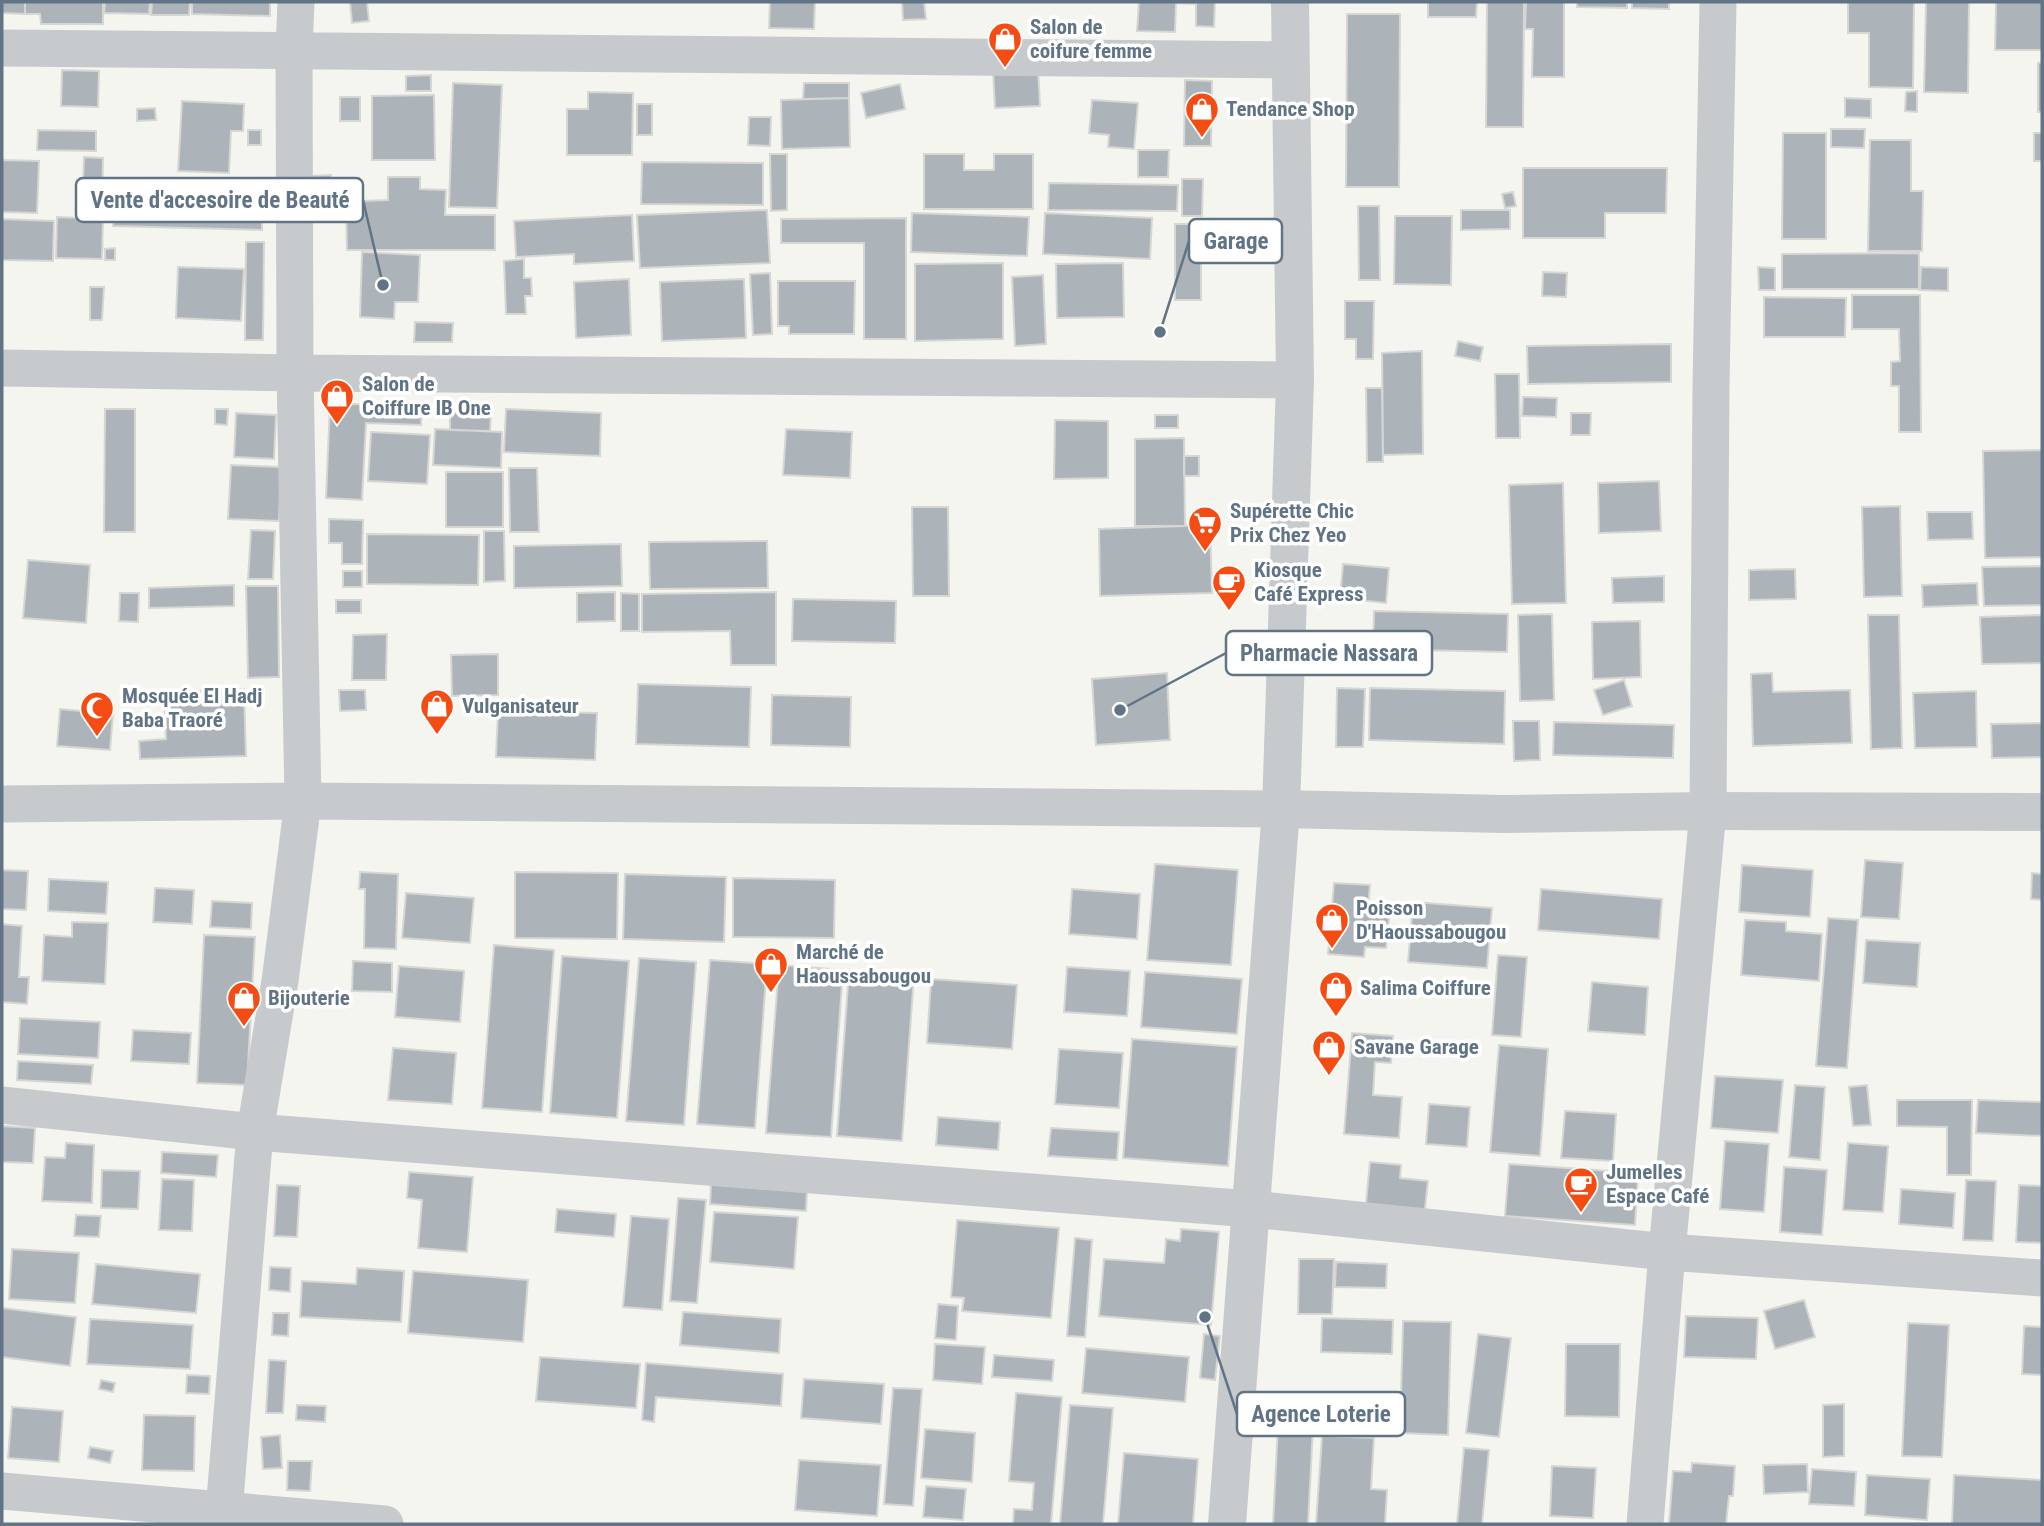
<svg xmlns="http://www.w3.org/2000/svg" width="2044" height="1526" font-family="'Roboto Condensed',sans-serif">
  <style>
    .building { fill: #acb4ba; stroke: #d6d6d3; stroke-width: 2 }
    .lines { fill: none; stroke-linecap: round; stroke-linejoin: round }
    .minor { stroke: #c7cacd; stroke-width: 37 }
    .tertiary { stroke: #c7cacd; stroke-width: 38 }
    .labels { text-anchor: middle; stroke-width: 7; stroke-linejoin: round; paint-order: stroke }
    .poi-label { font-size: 21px; font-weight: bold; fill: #617485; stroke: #fff; text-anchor: start }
    .leader { fill: none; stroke: #617485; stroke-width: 2.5 }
    .callout-dot { fill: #617485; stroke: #fff; stroke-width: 2.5 }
    .callout { fill: #fff; stroke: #617485; stroke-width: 2.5 }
    .callout-label { font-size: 23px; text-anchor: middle; font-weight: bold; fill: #617485 }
  </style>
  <rect width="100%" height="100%" fill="#f5f5f0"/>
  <path class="building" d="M2,2H25V14L2,13Z
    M25,2H103V24H41L40,14H25Z
    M105,2H150L149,14L104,13Z
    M152,2H190L189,15H151Z
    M192,2H270V16L192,14Z
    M350,2H367L369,21L352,23Z
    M770,2H815L814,29L769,28Z
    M902,2H924L926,19L903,20Z
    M1125,2H1215L1214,27L1196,26V4L1176,3L1175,32L1137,31L1139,2Z
    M1428,2H1477L1476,17H1428Z
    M1487,2H1524L1523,127H1486Z
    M1526,2H1564V77H1532L1533,29H1525Z
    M1577,2H1627V8L1577,7Z
    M1632,2H1669V9L1632,8Z
    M1848,2H1914L1913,88L1869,87V33H1848Z
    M1926,2H1969L1968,93L1924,92Z
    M1996,2H2042V50H1995Z
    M1347,14H1400L1399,187H1346Z
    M2038,63H2042V112H2038Z
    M1038,68L1040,106L995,108L993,70Z
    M62,70L99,71L98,107L61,106Z
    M431,75V91H406V76Z
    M1185,80L1212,81L1211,146H1184Z
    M453,83L502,85L497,208L449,207Z
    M804,83H849V98L803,99Z
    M900,84L905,109L866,118L861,93Z
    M1917,91V112L1905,111L1906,92Z
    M588,92L633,93L632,155H567V109H588Z
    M434,95L435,160H372V96Z
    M340,97H360V121H340Z
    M849,98L850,147L782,149L781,100Z
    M1845,98L1871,99V118L1845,117Z
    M1092,100L1138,103L1134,149L1108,147L1109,135L1089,133Z
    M182,101L244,104L243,131H231L229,173L178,171Z
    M637,104H652V135H637Z
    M155,108L156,120L137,121V109Z
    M749,117H771L770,146L748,145Z
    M1831,129H1865L1864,148L1831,147Z
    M38,130L96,131V151L37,150Z
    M248,130H261V145H248Z
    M1783,133H1826V239H1782Z
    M2034,133H2042V161H2034Z
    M1870,140H1911V191H1923L1922,251H1868Z
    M1138,150H1169L1168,177H1138Z
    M770,154H787V210L771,211Z
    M924,154H964V170H994V154H1033V209H924Z
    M84,157L103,158L102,210H82Z
    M2,160L39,161L37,213L2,212Z
    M642,162L763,163V205L641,204Z
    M1523,168H1667L1666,213H1605V238H1523Z
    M331,175V202L311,203V176Z
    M388,177H420V189L446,190L445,215H495V250H347L346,210H363V201L388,200Z
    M1182,179H1203L1202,216H1182Z
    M1049,183L1178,185L1177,211L1048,210Z
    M1513,192L1516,206L1505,208L1502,194Z
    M1358,206H1379L1380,280H1359Z
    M114,208L262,212V230L113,226Z
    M767,210L770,263L640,268L637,215Z
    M1461,210H1510V229L1461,230Z
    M912,213L1029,217L1027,256L911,252Z
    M1045,213L1152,218L1150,259L1043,254Z
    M632,215L634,261L574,264V254L516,257L514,221Z
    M1395,216H1452L1451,285L1394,284Z
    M57,217L103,219L102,259L56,258Z
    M906,218V339H864V243H781V219Z
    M2,219L54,221L53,261L2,260Z
    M1175,224H1201V300H1175Z
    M246,242H264L263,340H245Z
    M115,248V260H105V249Z
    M362,252L420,255L418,302H395L394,319L360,317Z
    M1919,253V289H1782V254Z
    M524,259V278H531L532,296H525L526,314H506L504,261Z
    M1003,263V339L915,341V264Z
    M1123,263L1124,317L1057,318L1056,264Z
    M178,267L244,269L241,321L176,318Z
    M1758,267L1775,268V290H1759Z
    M1921,267L1948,268V291L1920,290Z
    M1543,272L1567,273L1566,297L1542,296Z
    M770,273L772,334L753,335L750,274Z
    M1043,275L1046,344L1015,346L1012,277Z
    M629,279L631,335L576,338L574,282Z
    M744,279L746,338L662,341L660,282Z
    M778,281H855L854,334H789V326H778Z
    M90,287H104L102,320H90Z
    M1852,295H1920L1921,432H1899V386H1891V362L1900,361L1899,329H1852Z
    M1764,297L1846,298L1845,337H1764Z
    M1345,301H1374L1373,359H1356V339H1345Z
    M415,322L453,323L452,342H414Z
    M1458,341L1483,347L1480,361L1455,356Z
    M1671,344V382L1528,384L1527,346Z
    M1422,351L1423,454L1383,455L1382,353Z
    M1495,374H1519L1520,438H1496Z
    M1366,388H1382L1383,462H1367Z
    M1523,397L1557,398L1556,417L1522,416Z
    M330,403L422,407L421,425L366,423L362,500L326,498Z
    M105,409H135V532H104Z
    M215,409H228L227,425L215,424Z
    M506,409L601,413L600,456L504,452Z
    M450,412L491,414L490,431L450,430Z
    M236,413L276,415L274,459L234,457Z
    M1571,413H1591L1590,435H1571Z
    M1155,415H1178V428H1155Z
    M1055,420L1108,421V478L1054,479Z
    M435,429L502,432L501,468L433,465Z
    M786,429L852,432L850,478L783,475Z
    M371,432L430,435L427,484L368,481Z
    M1184,438L1185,526H1135V439Z
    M2042,450V557L1985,558L1983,451Z
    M1184,456H1199V476H1184Z
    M231,465L281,467L279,521L228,519Z
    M509,468H537L539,532H510Z
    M446,472H503V527H446Z
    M1659,481L1661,531L1599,533L1598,483Z
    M1563,483L1566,603L1512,604L1509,485Z
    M1900,506L1902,596L1864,597L1862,507Z
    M912,507H948L949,596H913Z
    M1927,512H1972L1973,539L1928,540Z
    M329,519L363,520L362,564H342V543H329Z
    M1210,525L1212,593L1100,596L1099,529Z
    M251,530L275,531L273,579H248Z
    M484,531H504L505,581L484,582Z
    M367,534L479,535L478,585L367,584Z
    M767,541L768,588L650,589L649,542Z
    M621,544L622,586L514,588V546Z
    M28,560L90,565L86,623L23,618Z
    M1343,564L1389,568L1386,603L1340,598Z
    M2042,566V605L1984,606L1982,567Z
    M1795,569L1796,599L1749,600V570Z
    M343,571H362V587H343Z
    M1664,576V602L1613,603L1612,578Z
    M1977,583L1978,605L1923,607L1922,585Z
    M234,585V606L149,608V588Z
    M246,586H278L279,677L248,678Z
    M615,592V621L577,622V593Z
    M776,592V665H731L730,631L642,632V594Z
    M120,593H139L138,622L119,621Z
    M621,593L639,594V631H621Z
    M793,599L896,601L895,643L792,641Z
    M336,600H361V613H336Z
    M1374,611L1508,614L1507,652L1373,649Z
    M1552,614L1554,700L1520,701L1518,615Z
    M1868,615H1899L1902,748L1871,749Z
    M2042,615V663L1982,664L1980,617Z
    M1640,621L1641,677L1593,679L1592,622Z
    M387,634L386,680H352L353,635Z
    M498,654V695L452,696L451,655Z
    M1167,673L1170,740L1096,745L1092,679Z
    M1772,673L1773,692L1850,690L1852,743L1753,746L1751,674Z
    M1624,680L1632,706L1603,715L1594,690Z
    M638,684L751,687L749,747L636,744Z
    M1337,688L1365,689L1363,747H1336Z
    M1370,688L1505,691L1504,744L1369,740Z
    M244,689L246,756L140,759L139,741L166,739L164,692Z
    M339,690H365L366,710L340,711Z
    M1976,691L1977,747L1915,748L1913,693Z
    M772,695L851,697L850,747L771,745Z
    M60,709L113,714L110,750L57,746Z
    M498,711L597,713L595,760L496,757Z
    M1513,721H1539L1540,760L1514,761Z
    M1554,722L1674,725L1673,758L1553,755Z
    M2042,723V757L1992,758L1991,724Z
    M1865,860L1903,863L1899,919L1861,917Z
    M1155,864L1238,870L1231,965L1147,960Z
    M1742,865L1813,870L1810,917L1739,912Z
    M2,870L28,871L26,910L2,909Z
    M360,872L398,874L396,949L364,948L365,889H359Z
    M515,872L618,873L617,939L515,938Z
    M2032,873L2042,874V900L2031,899Z
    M625,874L726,877L724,942L623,939Z
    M733,878L835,880L834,938L733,937Z
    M49,879L108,882L106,914L48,911Z
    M1334,883L1370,885L1368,908L1390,910L1386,948L1365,947L1364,957L1328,954Z
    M155,888L194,890L192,924L153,922Z
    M1072,889L1140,894L1137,939L1069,934Z
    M1541,889L1662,899L1659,939L1538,930Z
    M406,893L474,898L470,943L402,938Z
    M212,901L252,903L251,929L210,927Z
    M1413,902L1492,908L1487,968L1408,962Z
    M1828,918L1858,920L1847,1068L1816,1066Z
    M1745,920L1786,922V931L1822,934L1819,981L1741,975Z
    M72,922L108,923L105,984L42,981L44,935L72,937Z
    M2,924L22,926L19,977H29L27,1004L2,1002Z
    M204,935L255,937L247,1085L197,1083Z
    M1866,940L1920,943L1917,987L1863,983Z
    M494,945L554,950L542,1112L482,1108Z
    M1498,955L1527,957L1521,1037L1492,1035Z
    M562,956L629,961L617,1118L550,1113Z
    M639,958L696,962L684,1125L626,1121Z
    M710,960L767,964L755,1128L697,1124Z
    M353,961L392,963V992L352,991Z
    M779,965L843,970L831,1137L766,1133Z
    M399,966L464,971L460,1022L395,1017Z
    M1067,967L1130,971L1127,1016L1064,1012Z
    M849,971L914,976L902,1141L837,1136Z
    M1145,972L1242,979L1237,1034L1141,1027Z
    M931,979L1017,985L1012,1049L927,1043Z
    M1592,982L1648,987L1645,1035L1588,1031Z
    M20,1018L100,1022L98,1058L18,1054Z
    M133,1030L191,1033L189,1064L131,1061Z
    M1352,1033L1393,1036L1391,1063L1375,1062L1373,1095L1402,1097L1399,1138L1344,1134Z
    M1132,1039L1237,1047L1228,1166L1123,1158Z
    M1499,1045L1548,1049L1540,1156L1490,1152Z
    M393,1048L456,1053L452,1104L388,1100Z
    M1059,1049L1123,1053L1119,1108L1055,1104Z
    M18,1061L93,1065L91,1084L17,1080Z
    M1715,1076L1783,1080L1778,1133L1711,1128Z
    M1795,1085L1825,1087L1820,1160L1789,1157Z
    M1867,1085L1871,1125L1853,1126L1849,1087Z
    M1897,1100H1972L1971,1175H1947V1127L1897,1126Z
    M1978,1100L2042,1102V1136L1976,1133Z
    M1429,1104L1470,1107L1467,1147L1426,1144Z
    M1565,1111L1616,1114L1613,1161L1561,1158Z
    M938,1117L1000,1122L998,1150L936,1145Z
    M2,1126L35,1128L33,1163L2,1162Z
    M1051,1128L1119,1132L1117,1160L1048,1156Z
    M1725,1141L1769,1144L1764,1212L1720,1209Z
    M66,1143L94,1145L92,1203L42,1201L45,1157L65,1158Z
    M1848,1143L1888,1146L1883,1212L1843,1210Z
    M162,1152L218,1155L216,1177L161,1173Z
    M1370,1162L1401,1165L1400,1178L1428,1181L1424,1218L1365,1213Z
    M1509,1164L1638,1173L1635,1225L1505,1216Z
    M1784,1167L1827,1170L1822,1235L1780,1232Z
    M102,1170L140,1171L138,1209L101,1208Z
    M409,1172L473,1177L467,1252L418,1248L422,1200L407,1198Z
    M162,1179L194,1180L192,1231L159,1230Z
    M1966,1180L1996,1181L1993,1241L1963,1240Z
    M711,1184L807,1192L806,1211L710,1204Z
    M277,1185L300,1186L297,1237L274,1236Z
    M2019,1185L2042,1186V1243L2016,1242Z
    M1901,1189L1955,1193L1953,1228L1899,1224Z
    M678,1198L706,1200L697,1303L670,1301Z
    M557,1209L616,1214L614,1237L555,1232Z
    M714,1212L798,1217L794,1269L710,1262Z
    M76,1215L101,1216L99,1237L74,1236Z
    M631,1216L669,1219L662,1310L623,1307Z
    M957,1220L1059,1228L1051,1318L962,1311L964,1298L951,1297Z
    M1181,1229L1219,1232L1211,1325L1099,1316L1104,1259L1164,1263L1166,1239L1180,1241Z
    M1075,1238L1092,1240L1085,1337L1067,1336Z
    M12,1249L79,1253L75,1303L9,1299Z
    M1299,1259H1334L1332,1314H1298Z
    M1336,1262L1387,1264L1386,1288L1335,1287Z
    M96,1264L200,1274L196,1313L92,1304Z
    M270,1267L291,1268L290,1292L269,1290Z
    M357,1268L404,1271L401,1322L300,1317L302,1281L356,1284Z
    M413,1271L528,1280L523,1342L408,1333Z
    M1804,1300L1815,1337L1775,1349L1764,1311Z
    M938,1304L958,1306L956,1340L935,1338Z
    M2,1308L76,1317L70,1366L2,1357Z
    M683,1312L781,1319L779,1353L680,1345Z
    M273,1313H289L288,1336L272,1335Z
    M1686,1316L1758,1318L1756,1359L1684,1357Z
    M1322,1318L1393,1320L1392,1354L1321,1352Z
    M90,1319L193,1325L190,1369L87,1364Z
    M1403,1321L1451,1322L1448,1435L1400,1433Z
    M1908,1323L1949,1325L1942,1457L1902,1456Z
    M2024,1326L2042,1327V1375L2022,1374Z
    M1204,1334L1220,1336L1215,1380L1200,1378Z
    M1478,1334L1511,1338L1499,1437L1466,1433Z
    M935,1344L985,1347L982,1384L933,1380Z
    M1566,1344H1620L1619,1417L1565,1416Z
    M1086,1348L1189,1357L1185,1402L1082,1393Z
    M994,1355L1054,1360L1052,1381L992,1377Z
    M540,1357L640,1364L636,1408L536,1401Z
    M269,1360L286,1361L283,1413H266Z
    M646,1363L783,1374L781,1406L656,1397L654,1422L642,1420Z
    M187,1375L210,1376L209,1394L186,1393Z
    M804,1379L884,1384L881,1424L801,1418Z
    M101,1380L115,1383L113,1392L99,1389Z
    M893,1388L922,1389L913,1506L884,1504Z
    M1016,1393L1062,1397L1051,1524H1013L1014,1509L1032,1510L1034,1483L1009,1481Z
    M1844,1404V1456L1823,1457V1405Z
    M297,1405L326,1406L325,1422L296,1420Z
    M1070,1405L1113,1408L1103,1524H1060Z
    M12,1407L63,1411L59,1462L8,1458Z
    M144,1415L195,1416L194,1471L142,1470Z
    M1278,1425L1313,1427L1308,1524H1273Z
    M925,1429L975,1433L972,1482L921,1478Z
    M280,1435L282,1468L263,1469L261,1437Z
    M1322,1436L1374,1438L1371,1489L1387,1490L1385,1524H1316Z
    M90,1447L113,1451L110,1463L88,1458Z
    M1464,1448L1489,1450L1482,1524H1457Z
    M1124,1453L1198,1459L1193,1524H1118Z
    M799,1460L881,1465L877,1516L795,1510Z
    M288,1461H312L310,1491L287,1490Z
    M1692,1463L1735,1466L1733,1496H1729L1726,1524H1669L1673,1471L1691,1472Z
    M1807,1464L1808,1492L1764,1494L1763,1465Z
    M1552,1466L1596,1468L1593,1518L1550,1516Z
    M1812,1469L1856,1472L1854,1506L1809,1504Z
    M1867,1475L1930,1479L1927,1520L1865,1515Z
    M1954,1475L2042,1480V1524H1952Z
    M926,1486L966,1489L963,1520L923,1517Z"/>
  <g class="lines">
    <path class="minor" d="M2,48L1290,60
      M2,368L295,373L1295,380
      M2,804L303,801L1281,809
      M2,1105L255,1132L1251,1209L1667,1252L2042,1278
      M2,1491L385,1524
      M223,1524L255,1132L280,981L303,801L295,373L294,52L296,2
      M1645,1524L1667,1252L1708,811L1711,386L1718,2"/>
    <path class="tertiary" d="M1281,809L1504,814L1708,811L2042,812
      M1227,1524L1281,809L1295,380L1290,2"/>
  </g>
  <defs>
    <g id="shop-pin" transform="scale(1.75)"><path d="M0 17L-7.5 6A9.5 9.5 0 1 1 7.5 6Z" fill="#f44c12" stroke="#fff"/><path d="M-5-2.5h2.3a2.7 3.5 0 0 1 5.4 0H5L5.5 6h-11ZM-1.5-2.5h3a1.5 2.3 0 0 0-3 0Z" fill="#fff"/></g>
    <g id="supermarket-pin" transform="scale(1.75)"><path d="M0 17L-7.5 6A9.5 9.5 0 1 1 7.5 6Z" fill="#f44c12" stroke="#fff"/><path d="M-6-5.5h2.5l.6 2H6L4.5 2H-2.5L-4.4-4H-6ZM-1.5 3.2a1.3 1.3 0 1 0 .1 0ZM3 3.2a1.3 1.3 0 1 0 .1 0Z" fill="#fff"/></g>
    <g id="cafe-pin" transform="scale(1.75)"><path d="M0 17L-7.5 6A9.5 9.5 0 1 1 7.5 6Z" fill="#f44c12" stroke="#fff"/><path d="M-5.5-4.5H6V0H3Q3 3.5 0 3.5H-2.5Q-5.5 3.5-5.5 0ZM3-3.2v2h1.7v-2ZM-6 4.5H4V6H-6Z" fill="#fff"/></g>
    <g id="mosque-pin" transform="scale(1.75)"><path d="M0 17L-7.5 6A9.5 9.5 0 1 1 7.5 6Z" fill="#f44c12" stroke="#fff"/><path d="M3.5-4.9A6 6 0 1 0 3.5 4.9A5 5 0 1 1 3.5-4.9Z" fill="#fff"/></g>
  </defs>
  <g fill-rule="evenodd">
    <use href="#shop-pin" x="1005" y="39"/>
    <use href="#shop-pin" x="1202" y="109"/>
    <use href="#shop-pin" x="337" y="396"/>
    <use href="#supermarket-pin" x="1205" y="523"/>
    <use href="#cafe-pin" x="1229" y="582"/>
    <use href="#shop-pin" x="437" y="706"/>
    <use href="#mosque-pin" x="97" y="708"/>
    <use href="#shop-pin" x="1332" y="920"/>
    <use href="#shop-pin" x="771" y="964"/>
    <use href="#shop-pin" x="1336" y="988"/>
    <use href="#shop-pin" x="244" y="998"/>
    <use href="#shop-pin" x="1329" y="1047"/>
    <use href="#cafe-pin" x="1581" y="1184"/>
  </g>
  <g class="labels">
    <g class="poi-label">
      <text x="1030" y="34">Salon de<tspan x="1030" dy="24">coifure femme</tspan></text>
      <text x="1226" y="116">Tendance Shop</text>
      <text x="362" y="391">Salon de<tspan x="362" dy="24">Coiffure IB One</tspan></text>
      <text x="1230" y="518">Supérette Chic<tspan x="1230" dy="24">Prix Chez Yeo</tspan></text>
      <text x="1254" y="577">Kiosque<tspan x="1254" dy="24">Café Express</tspan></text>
      <text x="122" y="703">Mosquée El Hadj<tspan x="122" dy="24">Baba Traoré</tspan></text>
      <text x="462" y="713">Vulganisateur</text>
      <text x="1356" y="915">Poisson<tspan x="1356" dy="24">D'Haoussabougou</tspan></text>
      <text x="796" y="959">Marché de<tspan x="796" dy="24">Haoussabougou</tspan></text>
      <text x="1360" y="995">Salima Coiffure</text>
      <text x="268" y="1005">Bijouterie</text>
      <text x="1354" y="1054">Savane Garage</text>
      <text x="1606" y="1179">Jumelles<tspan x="1606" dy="24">Espace Café</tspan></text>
    </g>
  </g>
  <path class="leader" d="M383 285L363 200M1160 332L1189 241M1120 710L1226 653M1205 1317L1237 1414"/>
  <g class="callout-dot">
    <circle cx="383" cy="285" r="7"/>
    <circle cx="1160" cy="332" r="7"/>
    <circle cx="1120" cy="710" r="7"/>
    <circle cx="1205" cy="1317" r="7"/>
  </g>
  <g class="callout">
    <rect x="76" y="178" width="287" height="44" rx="7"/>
    <rect x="1189" y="219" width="93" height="44" rx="7"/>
    <rect x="1226" y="631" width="206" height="44" rx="7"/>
    <rect x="1237" y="1392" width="168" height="44" rx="7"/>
  </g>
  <g class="callout-label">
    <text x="220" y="208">Vente d'accesoire de Beauté</text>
    <text x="1236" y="249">Garage</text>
    <text x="1329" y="661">Pharmacie Nassara</text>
    <text x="1321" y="1422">Agence Loterie</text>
  </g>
  <rect width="2044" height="1526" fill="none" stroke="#617485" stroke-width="7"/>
</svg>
